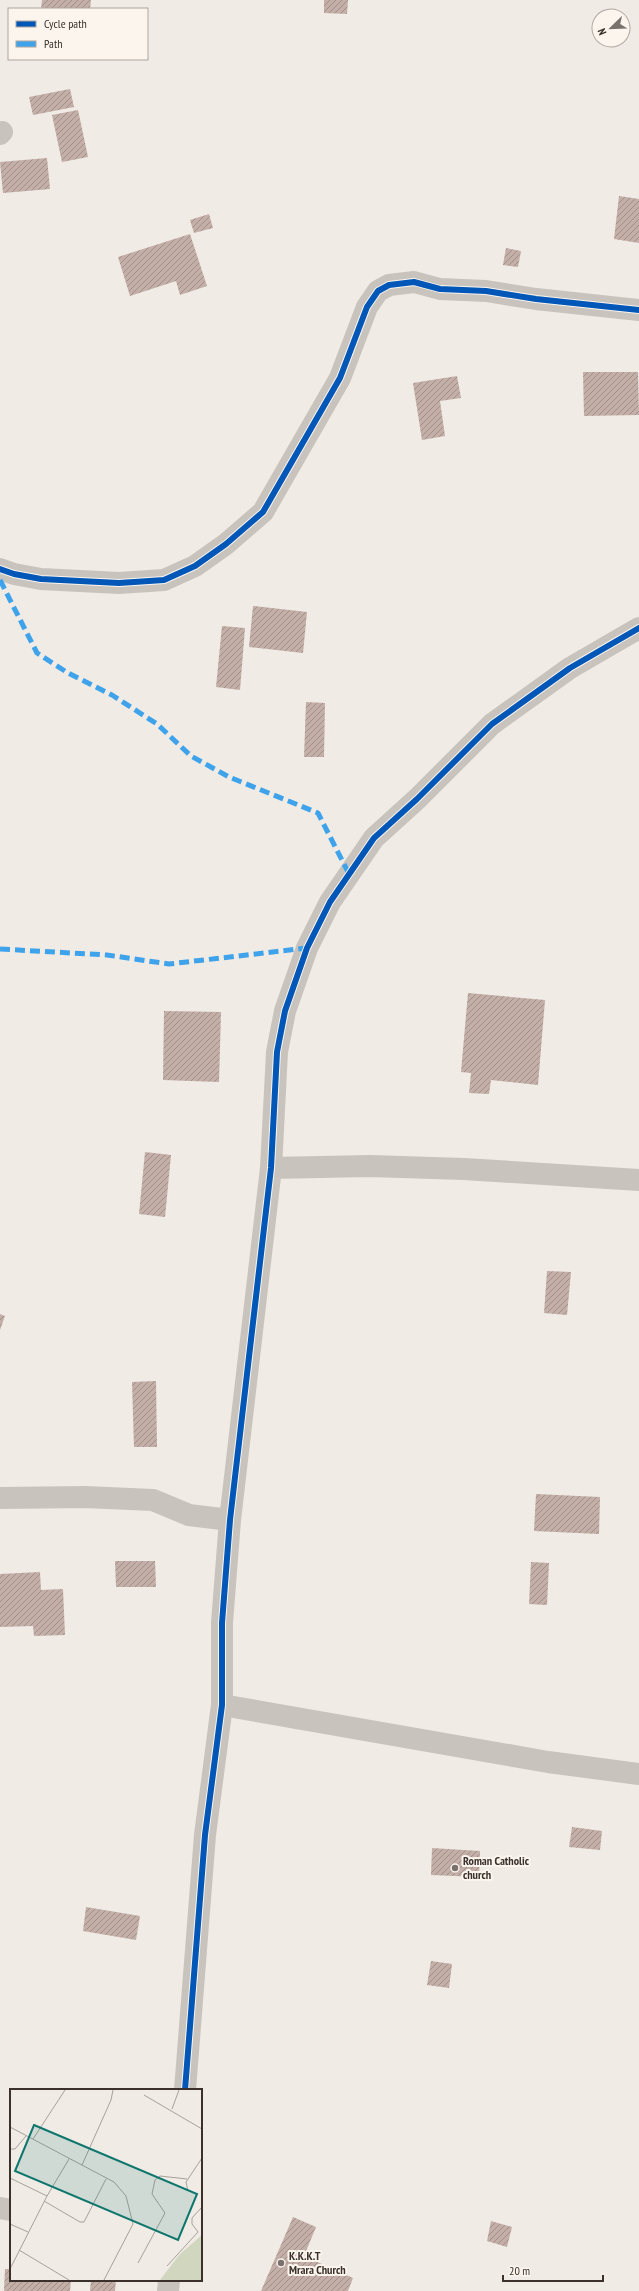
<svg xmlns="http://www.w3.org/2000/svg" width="639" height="2291" font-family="'PT Sans Narrow',sans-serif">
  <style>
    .building { fill: url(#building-hatch) }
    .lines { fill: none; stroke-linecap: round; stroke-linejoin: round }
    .minor { stroke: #c9c3be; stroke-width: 22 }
    .quiet { stroke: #3fa3eb; stroke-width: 5; stroke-dasharray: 10 5; stroke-linecap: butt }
    .cycleway-casing { stroke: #fbf5ee; stroke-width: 8 }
    .cycleway { stroke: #0057b8; stroke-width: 6 }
    .poi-dot { fill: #7a716c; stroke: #fbf5ee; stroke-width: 1.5 }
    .labels { text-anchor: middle; stroke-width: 4; stroke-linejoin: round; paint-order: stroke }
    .poi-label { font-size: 12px; font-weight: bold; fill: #3b302b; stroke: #fbf5ee; text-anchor: start }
    .inset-road { fill: none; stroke: #a8a09b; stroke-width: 1 }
    .view { fill: #0f766e; fill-opacity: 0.15; stroke: #0f766e; stroke-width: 2 }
    .inset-edge { fill: none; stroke: #3b302b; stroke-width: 2 }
  </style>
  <defs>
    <pattern id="building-hatch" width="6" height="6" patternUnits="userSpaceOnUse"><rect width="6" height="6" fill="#c3afa7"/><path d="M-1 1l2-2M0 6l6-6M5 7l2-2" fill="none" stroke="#a08f88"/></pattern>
  </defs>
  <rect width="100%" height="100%" fill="#f0ebe5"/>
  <path class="building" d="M42,0H91L90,9H41Z
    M324,0H348L347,14L324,13Z
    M70,89L74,107L33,115L29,97Z
    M78,110L88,157L62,162L52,115Z
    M47,158L50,189L3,193L0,162Z
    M619,196L639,199V243L614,239Z
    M209,214L213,228L194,233L190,220Z
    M190,234L207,286L180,295L176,281L130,296L118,257Z
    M506,248L521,251L518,267L503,265Z
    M583,372H638L639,415L584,416Z
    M457,376L461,398L440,401L445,436L422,440L413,383Z
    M253,606L307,612L303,653L249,647Z
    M222,626L245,628L240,690L216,687Z
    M306,702L325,703L324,757H304Z
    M468,993L545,1000L538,1085L491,1080L489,1094L469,1093L471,1073L461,1072Z
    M164,1011L221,1012L219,1082L163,1080Z
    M145,1152L171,1155L165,1217L139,1214Z
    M547,1271L571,1272L567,1315L544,1313Z
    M0,1314L5,1316L0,1330Z
    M156,1381L157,1447H134L132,1382Z
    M536,1494L600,1497L599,1534L534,1531Z
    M115,1561H155L156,1587H116Z
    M531,1562L549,1563L547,1605L529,1604Z
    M40,1572L41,1590L63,1589L65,1635L34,1636L33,1626L0,1627V1574Z
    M572,1827L602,1831L600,1850L569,1847Z
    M432,1848L480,1851L479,1877L431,1875Z
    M86,1907L140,1916L136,1940L83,1931Z
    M431,1961L452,1964L449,1988L427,1985Z
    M293,2217L316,2227L304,2256L353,2278L348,2291H261Z
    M491,2221L512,2227L507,2247L487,2241Z
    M5,2269H11V2280H71L70,2291H4Z
    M91,2280H116L115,2291H90Z"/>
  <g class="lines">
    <path class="minor" d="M0,134L2,132
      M0,569L14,574L41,579L119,583L164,580L195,566L226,544L263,512L340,378L367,307L378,291L389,285L414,282L440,289L486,291L536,299L639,310
      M271,1168L370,1166L464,1169L639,1180
      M0,1498L85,1497L153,1500L189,1515L230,1520
      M222,1705L548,1762L639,1774
      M185,2090L205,1835L222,1705V1623L230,1520L271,1168L277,1052L285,1011L307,948L330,902L374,838L417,799L492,724L570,668L639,628
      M0,2208L11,2210
      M168,2291L169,2280"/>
    <path class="quiet" d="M0,580L37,653L68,673L112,695L157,724L191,756L229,777L318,813L349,874
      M0,949L107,955L169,964L307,948"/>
    <g class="cycleway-casing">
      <path id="cycleway" d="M0,569L14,574L41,579L119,583L164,580L195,566L226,544L263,512L340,378L367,307L378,291L389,285L414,282L440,289L486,291L536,299L639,310
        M185,2090L205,1835L222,1705V1623L230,1520L271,1168L277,1052L285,1011L307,948L330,902L374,838L417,799L492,724L570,668L639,628"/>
    </g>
    <use href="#cycleway" class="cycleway"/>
  </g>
  <g class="poi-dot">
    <circle cx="455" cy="1868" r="4"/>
    <circle cx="281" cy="2263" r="4"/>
  </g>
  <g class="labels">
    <g class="poi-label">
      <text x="463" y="1865">Roman Catholic<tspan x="463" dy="14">church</tspan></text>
      <text x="289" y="2260">K.K.K.T<tspan x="289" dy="14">Mrara Church</tspan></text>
    </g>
  </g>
  <g transform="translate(10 2089)">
    <rect width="192" height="192" fill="#f0ebe5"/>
    <path d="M192,146V191H150L170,165Z" fill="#d1d6bf"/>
    <path class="inset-road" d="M134,6L192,40M162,20L169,1M0,38L104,93L116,107L123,135L94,191M23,50L55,1M0,60H5L16,47M72,76L101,11L103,1M0,89L37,107M178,102L176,93L192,69M34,112L70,133H74L96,90M0,135L18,143M9,161L59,191M128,174L155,124L142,105L145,91L150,87L177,90M157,177L188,143L182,135V129L192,118M0,180L37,107L59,70"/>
    <path class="view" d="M24,36L187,105L168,151L5,82Z"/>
    <rect width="192" height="192" class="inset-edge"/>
  </g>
  <rect x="8" y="8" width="140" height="52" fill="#fbf5ee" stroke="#aea6a0"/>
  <rect x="16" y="21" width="20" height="6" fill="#0057b8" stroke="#aea6a0"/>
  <text x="44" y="28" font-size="12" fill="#3b302b">Cycle path</text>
  <rect x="16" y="41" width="20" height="6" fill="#3fa3eb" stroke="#aea6a0"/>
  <text x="44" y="48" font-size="12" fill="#3b302b">Path</text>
  <g transform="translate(611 28) rotate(247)"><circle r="19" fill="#fbf5ee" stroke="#aea6a0"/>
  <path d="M0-3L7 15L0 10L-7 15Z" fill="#7a716c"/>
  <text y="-6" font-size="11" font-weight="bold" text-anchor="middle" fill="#3b302b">N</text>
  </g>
  <path d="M503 2275v6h100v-6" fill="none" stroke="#3b302b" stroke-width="2"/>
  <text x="509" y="2275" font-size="12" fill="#3b302b" stroke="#fbf5ee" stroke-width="3" paint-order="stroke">20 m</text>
</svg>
